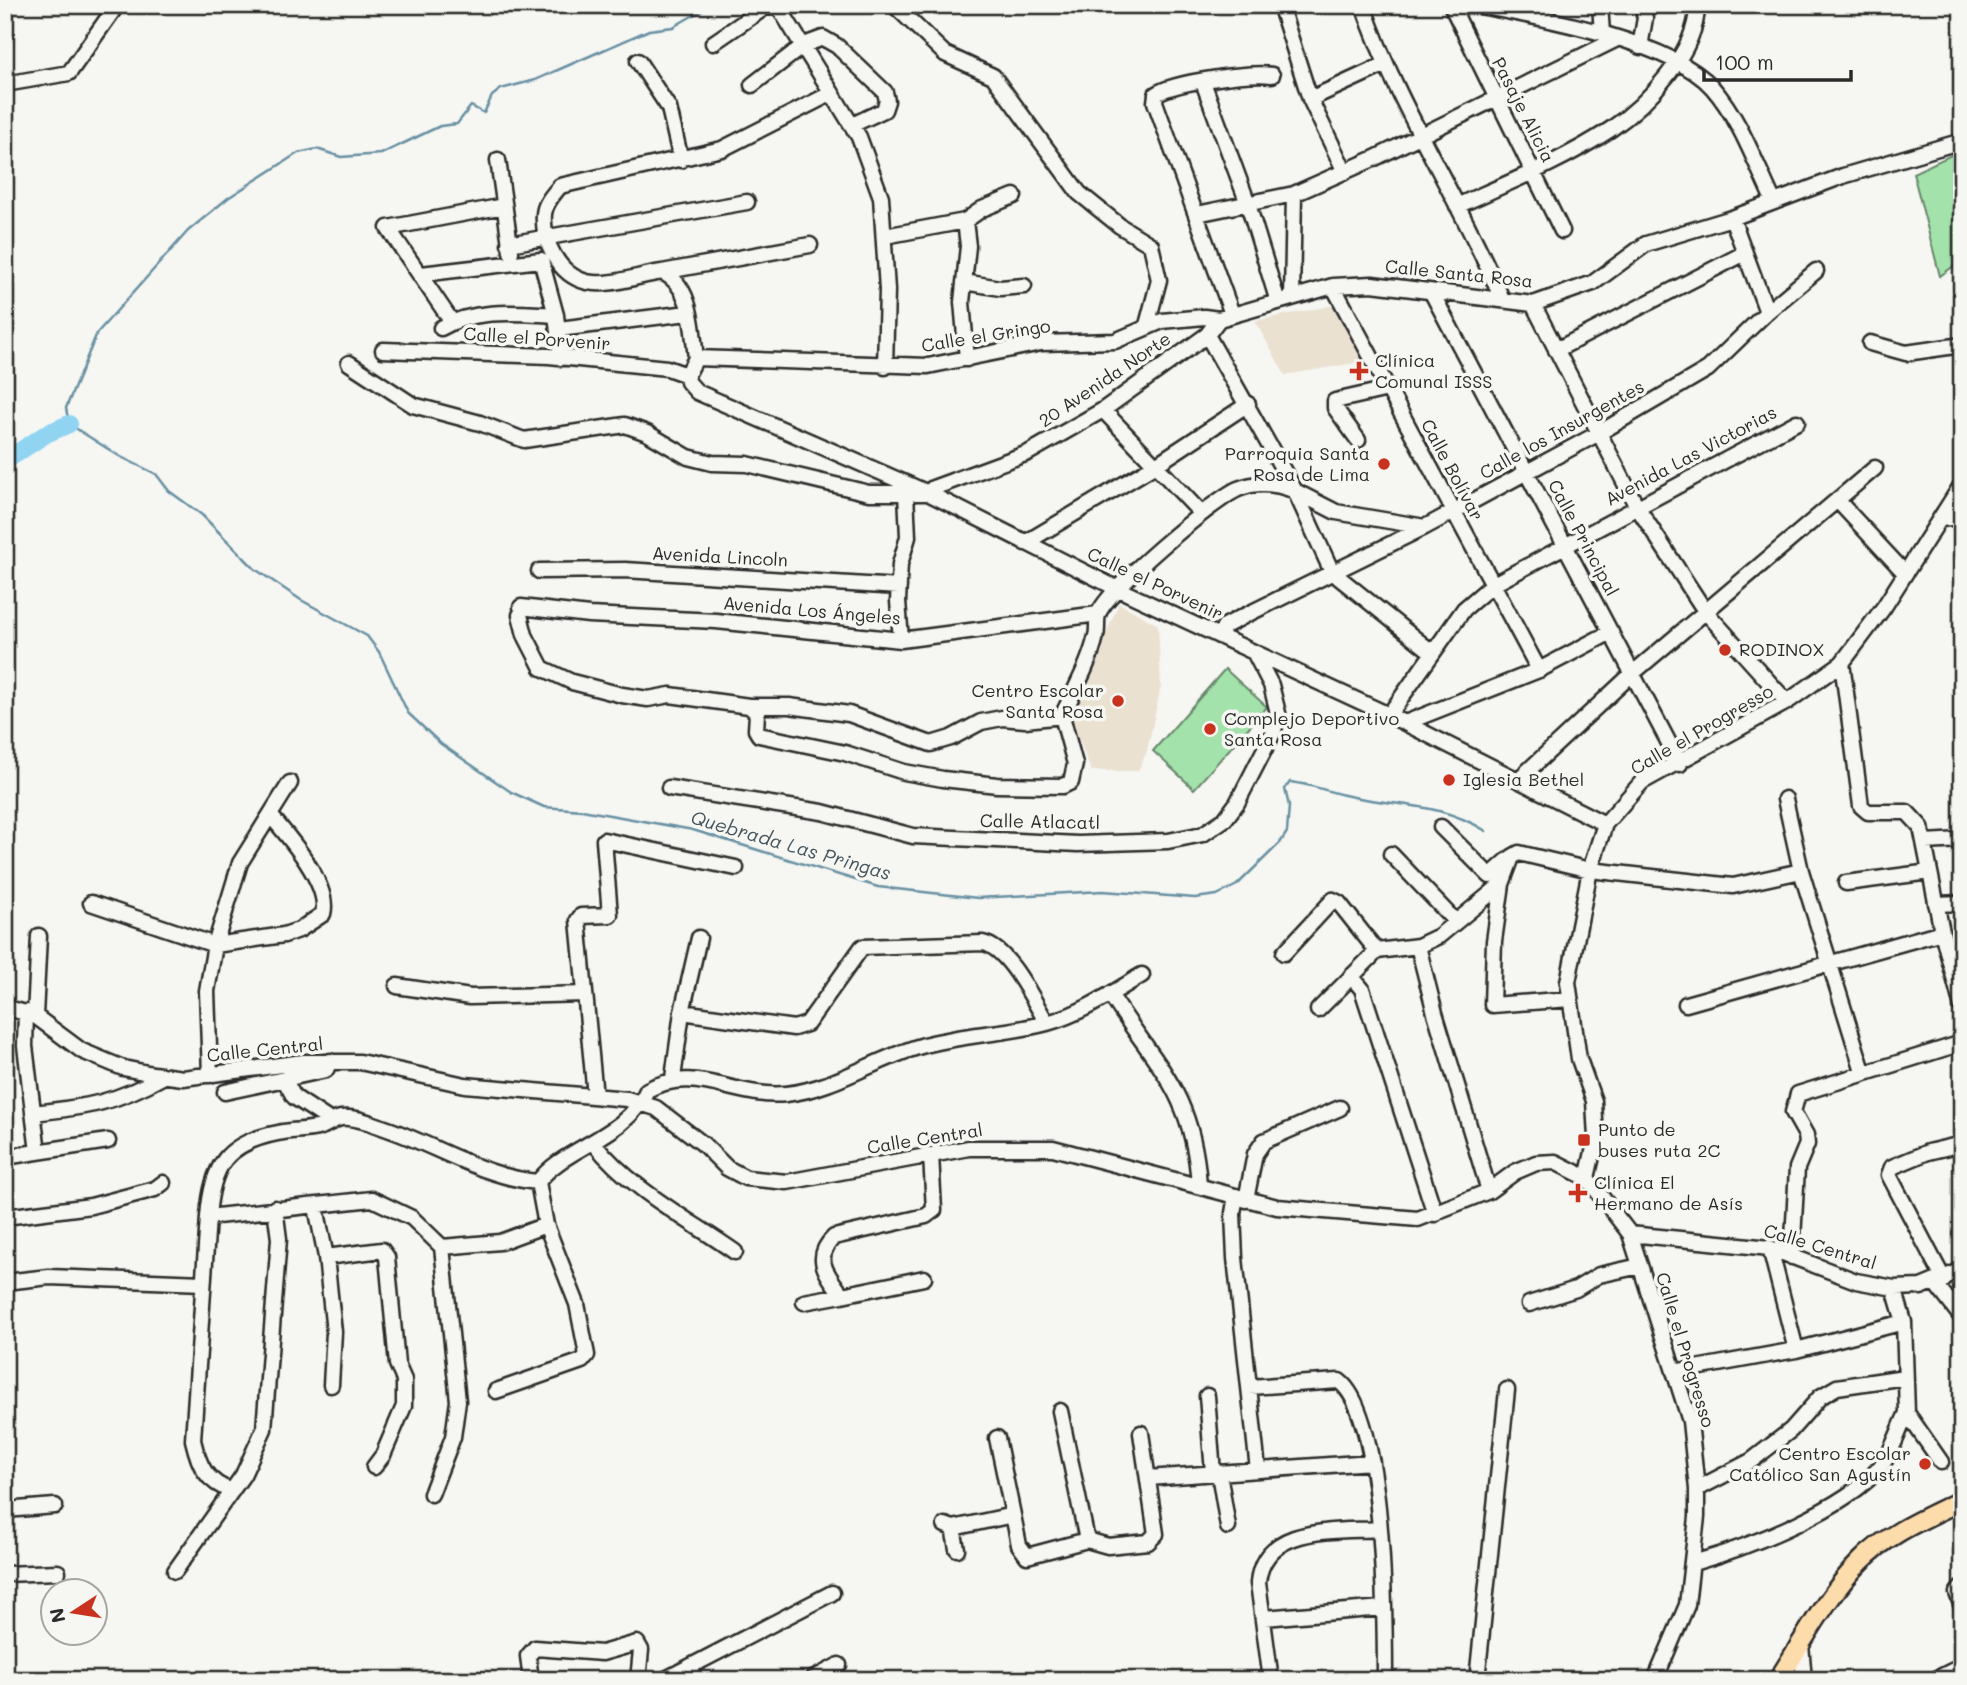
<svg xmlns="http://www.w3.org/2000/svg" width="1967" height="1685" font-family="Mali,sans-serif">
  <style>
    .built { fill: #ebe1d1 }
    .green { fill: #a3e2ab; stroke: #67866b; stroke-width: 2 }
    .lines { fill: none; stroke-linecap: round; stroke-linejoin: round }
    .stream { stroke: #6890a2; stroke-width: 2.5 }
    .river { stroke: #90d4f2; stroke-width: 18 }
    .minor-casing { stroke: #2b2b2b; stroke-width: 19 }
    .major-casing { stroke: #2b2b2b; stroke-width: 23 }
    .minor { stroke: #f6f6f2; stroke-width: 14 }
    .major { stroke: #fddcac; stroke-width: 18 }
    .poi-dot { fill: #c8321e; stroke: #f6f6f2; stroke-width: 2.5 }
    .labels { text-anchor: middle; stroke-width: 7; stroke-linejoin: round; paint-order: stroke }
    .street-label { font-size: 18px; fill: #2b2b2b; stroke: #f6f6f2 }
    .poi-label { font-size: 18px; fill: #2b2b2b; stroke: #f6f6f2; text-anchor: start }
    .water-label { font-size: 19px; font-style: italic; fill: #44555d; stroke: #f6f6f2 }
  </style>
  <rect width="100%" height="100%" fill="#f6f6f2"/>
  <filter id="ink" filterUnits="userSpaceOnUse"><feTurbulence type="fractalNoise" baseFrequency=".0143" numOctaves="2"/><feDisplacementMap in="SourceGraphic" scale="14" xChannelSelector="R" yChannelSelector="G"/><feConvolveMatrix kernelMatrix="1 2 1 2 8 2 1 2 1" color-interpolation-filters="sRGB"/></filter>
  <g filter="url(#ink)">
    <path class="built" d="M1335,305L1367,361L1285,375L1255,321Z
      M1119,603L1158,625L1161,686L1147,751L1138,771H1091L1071,717Z"/>
    <path class="green" d="M1962,150V260L1940,276L1913,173Z
      M1225,669L1267,707L1194,789L1153,751Z"/>
    <g class="lines">
      <path class="stream" d="M711,5L673,27L649,30L535,80L501,89L492,96L484,113L471,106L457,124L440,126L381,154L341,157L317,149L298,153L228,198L188,231L97,333L66,408L69,424L119,456L156,474L169,491L202,515L255,569L301,600L367,636L379,652L408,713L441,744L511,792L544,807L582,810L693,830L878,887L978,898L1103,891L1195,898L1217,895L1237,885L1280,843L1287,832L1289,806L1285,789L1290,782C1311,784 1328,792 1349,796C1400,807 1439,802 1486,831"/>
      <path class="river" d="M5,461L46,434L69,424"/>
      <g class="minor-casing">
        <path id="minor" d="M894,5L945,54L993,76L1079,193L1120,226L1151,245L1159,280L1147,325
          M1288,5L1283,8V14L1310,99L1345,172
          M1363,5C1398,108 1460,199 1502,299
          M1451,5L1562,231
          M1475,5C1538,17 1669,40 1712,87C1740,119 1755,162 1773,200
          M1600,5L1602,33
          M713,43L767,6L780,9L859,137L881,197L887,290L885,367
          M1640,47L1645,18L1642,5
          M638,61L669,108L681,160
          M1203,82L1247,201L1278,302
          M5,84L69,73L117,5
          M752,85L804,45L823,38L837,46L885,92L887,101L884,110L852,125
          M1310,99L1386,64
          M498,160L511,252
          M1457,206C1508,183 1563,161 1611,129C1646,105 1698,51 1697,5
          M1197,214L1294,194L1373,159L1617,39
          M1732,218L1767,312
          M965,221L968,246L962,302L967,359
          M885,236L965,221L982,209L1014,196
          M509,244L747,202
          M662,272L810,245
          M421,274L541,260L556,315L561,358
          M964,282L1000,288L1024,286
          M1333,286L1539,670
          M1432,293L1680,764
          M1292,298L1294,194
          M1533,304L1636,505L1705,611L1787,702
          M1232,314L1155,102L1156,94C1174,82 1249,72 1272,75
          M452,322L388,228L504,206
          M441,328C475,308 518,313 556,315
          M559,329L688,313
          M1207,335L1295,491L1336,512L1425,527L1599,433L1708,369L1767,312L1816,271
          M1870,343L1906,353L1962,345
          M383,350L549,356L667,368L687,375
          M1556,350L1745,253
          M696,358C692,329 693,286 662,272C639,275 610,287 587,282C558,275 542,241 544,214C545,202 554,194 560,186L722,149L832,93
          M349,363L413,405L480,423L524,440L625,425L647,433L688,457L712,463L747,464L869,493H928L933,488L1028,453L1103,410L1207,335L1219,319
          M1103,410L1200,512
          M1358,440L1335,408V401L1388,389
          M1837,500L1904,572
          M1940,519L1962,517
          M1025,543L1154,466L1248,404
          M539,571L625,570L899,587
          M521,607L589,615L716,621L901,640L1098,614
          M520,615L525,635L542,668L572,682L622,695L648,699L670,695L749,706H789L849,714L931,744L951,738L981,722L1002,718L1025,720L1062,716C1075,689 1089,665 1096,636C1098,629 1096,621 1098,615C1105,591 1213,500 1238,489C1257,481 1276,483 1295,491L1332,572L1433,653
          M1219,636L1225,626L1244,616L1425,527
          M901,640L898,601L900,564L908,537L906,493
          M1842,663L1861,806L1868,812H1907L1921,827L1942,932L1962,1007
          M749,706L757,713L756,730L759,735L845,753L904,772L943,779L997,785L1063,786L1071,782L1075,764L1062,716
          M1389,715L1464,609L1492,585L1797,422
          M1405,723L1539,670L1611,632
          M1518,780L1633,673L1875,468
          M669,788L822,812L913,836L1078,844L1168,841L1203,834L1225,819L1237,803L1274,731L1278,713L1271,685L1254,652
          M1785,799L1801,871L1863,1071
          M1605,824L1389,715L1118,589L928,493L697,392L688,382L687,375L696,358L928,366L1041,343L1115,341L1162,321L1204,317L1219,319L1333,286L1372,284L1533,304L1593,283L1646,244L1732,218L1843,176L1962,141
          M1441,827L1490,876L1508,860
          M1925,842L1962,840
          M1391,854L1456,922
          M1846,883L1930,872
          M1502,884L1494,941L1492,1005L1570,999
          M91,903L215,945L284,935L299,930L323,914C331,885 288,836 270,815
          M1936,904L1962,903
          M1418,946L1435,1013L1489,1191
          M1284,953L1333,900L1339,903L1377,951
          M1351,976L1362,989L1435,1214
          M397,986L470,997L585,994
          M1110,994C1156,1066 1193,1092 1199,1185
          M1686,1004L1942,932
          M5,1007L35,1016L82,1051L123,1068L153,1074L183,1078L303,1062H360L465,1085L627,1099L656,1108L703,1144L727,1168L746,1178L787,1182L969,1148H1053L1277,1207L1418,1219L1489,1191L1515,1172L1536,1163L1555,1162L1587,1178L1630,1234L1770,1248L1856,1281L1894,1288L1921,1287L1962,1270
          M1318,1010L1377,951L1418,946L1439,936L1502,884L1512,857L1519,853L1590,870L1733,886L1801,871
          M26,1012L25,1046L38,1152
          M682,1012L794,1028L807,1024L862,947L983,943C1009,948 1034,1002 1047,1023
          M35,1016L39,936
          M210,1075L207,991L215,945L240,863L290,783
          M673,1078L682,1012L699,938
          M284,1079L294,1097L332,1122
          M225,1092L326,1070L330,1061
          M595,1096L578,920L581,916L610,915L604,840L736,868
          M33,1113C88,1107 115,1103 164,1076
          M594,1143C630,1189 688,1219 735,1252
          M5,1157L108,1141
          M1587,1178L1596,1139L1594,1101L1579,1059L1568,982L1590,870L1605,824L1642,782L1787,702L1842,663L1884,607L1962,484
          M1236,1196L1233,1213L1235,1258L1258,1470
          M1246,1200L1255,1154L1264,1141L1340,1108
          M316,1207L326,1257L334,1332L331,1385
          M5,1217L91,1206L155,1189L163,1183
          M208,1217C212,1165 226,1143 278,1133C292,1130 307,1131 321,1127C327,1125 334,1119 341,1118C354,1116 370,1123 382,1127C434,1144 485,1178 538,1182
          M1630,1234L1690,1421L1697,1489V1517L1687,1605L1655,1680
          M1770,1248L1796,1350L1904,1322
          M326,1257L382,1250L387,1257L397,1364L404,1380V1406L383,1455L374,1467
          M1792,1257L1797,1168L1807,1144L1806,1135L1793,1112L1798,1094L1962,1043
          M924,1278L842,1295C827,1274 812,1258 834,1237L926,1216L934,1210L931,1155
          M1944,1280L1889,1175L1892,1167L1928,1152L1962,1144
          M5,1282L49,1277L203,1283
          M1935,1283L1962,1318
          M1894,1288L1904,1322L1907,1413L1941,1462
          M804,1302L842,1295
          M1529,1304L1576,1289L1599,1275L1640,1266
          M1674,1372L1796,1350
          M1249,1387L1339,1381C1385,1415 1385,1620 1385,1680
          M496,1391L582,1361L587,1355L577,1304L546,1225L538,1182C563,1147 628,1137 647,1090C695,1064 736,1099 786,1094C834,1089 875,1059 921,1046C962,1034 1006,1034 1047,1023C1081,1014 1112,993 1142,975
          M1207,1396L1213,1473
          M1060,1411L1087,1540
          M997,1438L1013,1515
          M1219,1473L1228,1527
          M1148,1478L1372,1462
          M1697,1489L1751,1461L1791,1430L1820,1397L1837,1387L1905,1377
          M232,1491C206,1482 199,1466 193,1440L208,1217L372,1199L412,1218L442,1247L500,1242L546,1225
          M431,1494L453,1437L458,1401L442,1247
          M5,1510L55,1506
          M945,1525L953,1528L1013,1515L1019,1545L1027,1556L1087,1540L1108,1546L1148,1542L1156,1534L1141,1433
          M953,1528L957,1549
          M1693,1563C1746,1548 1847,1509 1881,1466C1893,1451 1899,1429 1907,1413
          M175,1571L243,1475L264,1429L279,1239L275,1208
          M5,1574L58,1572
          M1962,1587L1957,1593L1962,1607
          M1264,1618L1383,1608
          M1801,1644L1804,1680
          M531,1680L528,1656L535,1648L602,1653L637,1643L641,1650L638,1680
          M664,1680L832,1593
          M811,1680L839,1665
          M1271,1680L1258,1583C1263,1524 1336,1532 1380,1529
          M1477,1680L1507,1390
          M1934,1680L1962,1666"/>
      </g>
      <g class="major-casing">
        <path id="major" d="M1778,1680C1804,1640 1827,1595 1861,1561C1888,1533 1928,1517 1962,1500"/>
      </g>
      <use href="#minor" class="minor"/>
      <use href="#major" class="major"/>
    </g>
  </g>
  <g class="poi-dot">
    <path d="M1355.5 360.5h7v7h7v7h-7v7h-7v-7h-7v-7h7z"/>
    <circle cx="1384" cy="464" r="7"/>
    <circle cx="1725" cy="650" r="7"/>
    <circle cx="1118" cy="701" r="7"/>
    <circle cx="1210" cy="729" r="7"/>
    <circle cx="1449" cy="780" r="7"/>
    <rect x="1577" y="1133" width="14" height="14" rx="3.5"/>
    <path d="M1574.5 1182.5h7v7h7v7h-7v7h-7v-7h-7v-7h7z"/>
    <circle cx="1925" cy="1464" r="7"/>
  </g>
  <g class="labels">
    <g class="street-label">
      <text transform="translate(1523 110) rotate(63)" y="6">Pasaje Alicia</text>
      <text transform="translate(1459 274) rotate(6)" y="6">Calle Santa Rosa</text>
      <text transform="translate(986 336) rotate(-9)" y="6">Calle el Gringo</text>
      <text transform="translate(537 339) rotate(4)" y="6">Calle el Porvenir</text>
      <text transform="translate(1105 380) rotate(-34)" y="6">20 Avenida Norte</text>
      <text transform="translate(1562 430) rotate(-29)" y="6">Calle los Insurgentes</text>
      <text transform="translate(1691 456) rotate(-28)" y="6">Avenida Las Victorias</text>
      <text transform="translate(1452 470) rotate(62)" y="6">Calle Bolívar</text>
      <text transform="translate(1583 538) rotate(62)" y="6">Calle Principal</text>
      <text transform="translate(720 557) rotate(3)" y="6">Avenida Lincoln</text>
      <text transform="translate(1155 584) rotate(25)" y="6">Calle el Porvenir</text>
      <text transform="translate(812 611) rotate(5)" y="6">Avenida Los Ángeles</text>
      <text transform="translate(1702 730) rotate(-30)" y="6">Calle el Progresso</text>
      <text transform="translate(1040 822) rotate(1)" y="6">Calle Atlacatl</text>
      <text transform="translate(265 1050) rotate(-6)" y="6">Calle Central</text>
      <text transform="translate(925 1139) rotate(-9)" y="6">Calle Central</text>
      <text transform="translate(1820 1247) rotate(17)" y="6">Calle Central</text>
      <text transform="translate(1685 1350) rotate(73)" y="6">Calle el Progresso</text>
    </g>
    <g class="poi-label">
      <text x="1375" y="367">Clínica<tspan x="1375" dy="21">Comunal ISSS</tspan></text>
      <text x="1370" y="460" text-anchor="end">Parroquia Santa<tspan x="1370" dy="21">Rosa de Lima</tspan></text>
      <text x="1739" y="656">RODINOX</text>
      <text x="1104" y="697" text-anchor="end">Centro Escolar<tspan x="1104" dy="21">Santa Rosa</tspan></text>
      <text x="1224" y="725">Complejo Deportivo<tspan x="1224" dy="21">Santa Rosa</tspan></text>
      <text x="1463" y="786">Iglesia Bethel</text>
      <text x="1598" y="1136">Punto de<tspan x="1598" dy="21">buses ruta 2C</tspan></text>
      <text x="1594" y="1189">Clínica El<tspan x="1594" dy="21">Hermano de Asís</tspan></text>
      <text x="1911" y="1460" text-anchor="end">Centro Escolar<tspan x="1911" dy="21">Católico San Agustín</tspan></text>
    </g>
    <g class="water-label">
      <text transform="translate(791 845) rotate(16)" y="7">Quebrada Las Pringas</text>
    </g>
  </g>
  <rect width="1967" height="1685" fill="none" stroke="#f6f6f2" stroke-width="28"/>
  <rect x="14" y="14" width="1939" height="1657" fill="none" stroke="#2b2b2b" stroke-width="2.5" filter="url(#ink)"/>
  <g transform="translate(74 1612) rotate(258)"><circle r="33" fill="#f6f6f2" stroke="#a5a5a2" stroke-width="2"/>
  <path d="M0-5L12 26L0 18L-12 26Z" fill="#c8321e"/>
  <text y="-10" font-size="19" font-weight="bold" text-anchor="middle" fill="#2b2b2b">N</text>
  </g>
  <path d="M1704 70v10h147v-10" fill="none" stroke="#2b2b2b" stroke-width="3.5"/>
  <text x="1715" y="70" font-size="21" fill="#2b2b2b" stroke="#f6f6f2" stroke-width="5" paint-order="stroke">100 m</text>
</svg>
